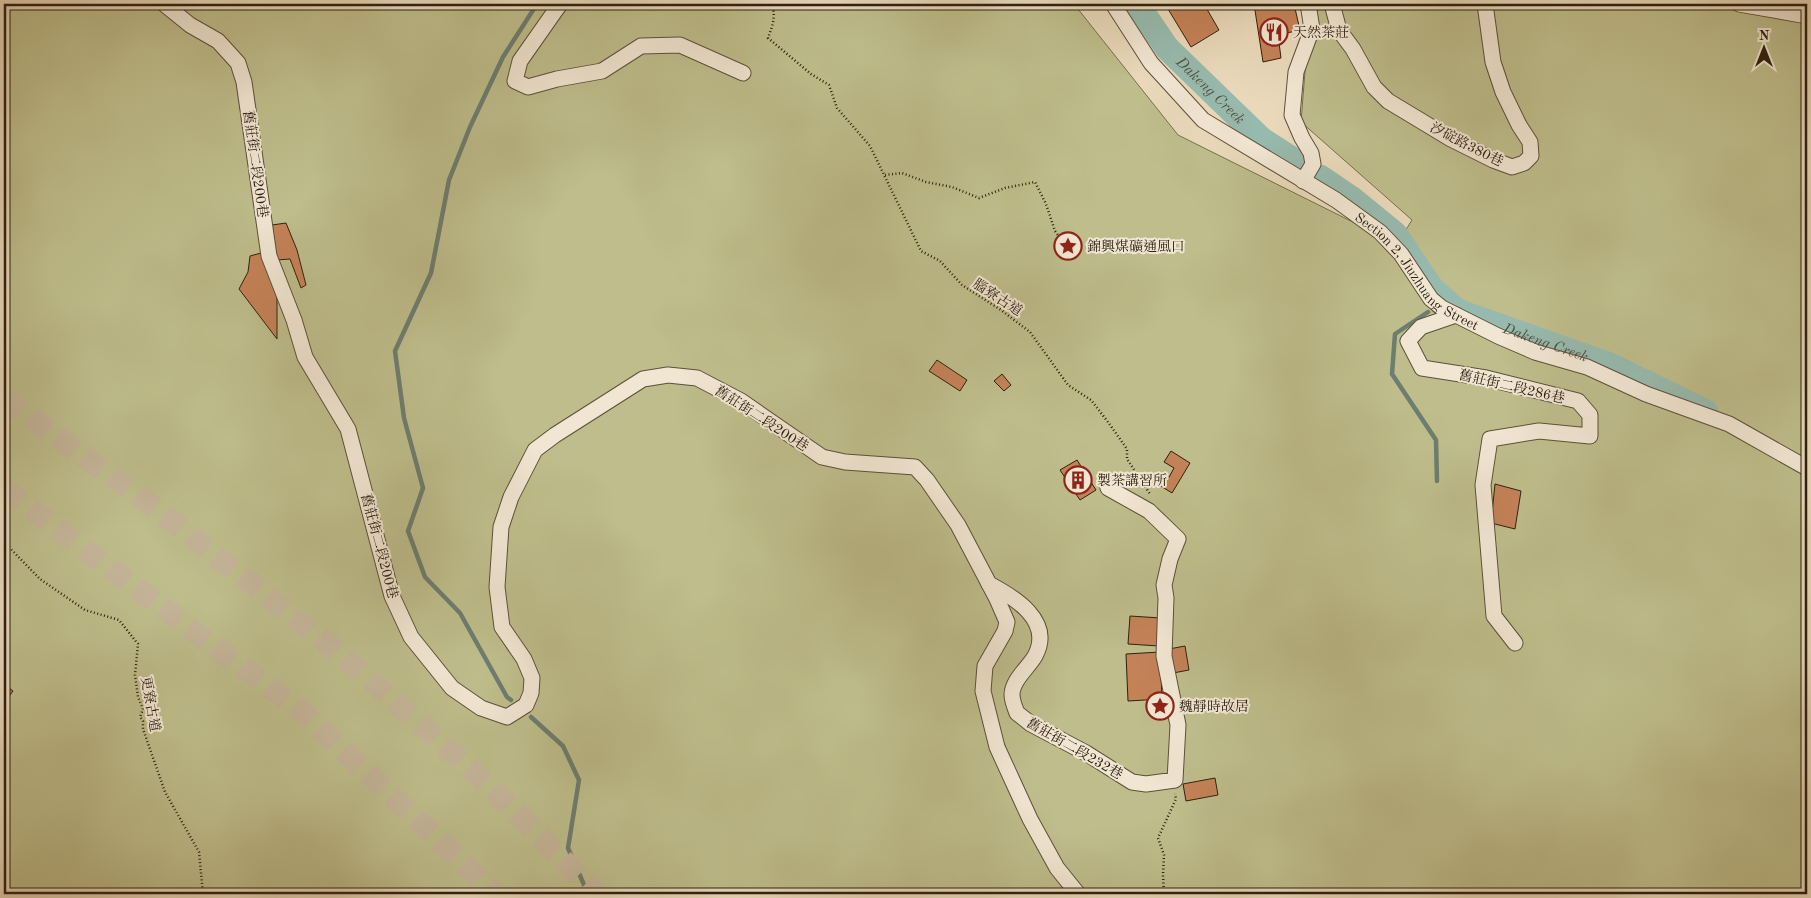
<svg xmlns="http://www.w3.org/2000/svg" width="1811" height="898" font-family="'Old Standard TT','Noto Serif TC',serif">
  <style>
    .green { fill: #bebd8b; stroke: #766f4e }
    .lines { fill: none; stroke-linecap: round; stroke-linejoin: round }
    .stream { stroke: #6d7d6f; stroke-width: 4.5 }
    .river { stroke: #97baae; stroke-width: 25 }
    .building { fill: #c48257; stroke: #2e2110 }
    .highway-tunnel { stroke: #c4b498; stroke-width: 22; stroke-dasharray: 22 11; stroke-linecap: butt }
    .minor-casing { stroke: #5d4f3a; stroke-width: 17 }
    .path { stroke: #2e2110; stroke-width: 2.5; stroke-dasharray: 1 2.5; stroke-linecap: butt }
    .minor { stroke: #f1e6d2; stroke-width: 15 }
    .labels { text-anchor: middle; stroke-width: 4; stroke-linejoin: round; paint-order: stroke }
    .poi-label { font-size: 14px; fill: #2e2110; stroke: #f1e6d2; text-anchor: start }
    .street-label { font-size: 14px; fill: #2e2110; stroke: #f1e6d2 }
    .water-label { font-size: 15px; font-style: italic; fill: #4e4f3f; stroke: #f1e6d2 }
  </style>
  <rect width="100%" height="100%" fill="#e9d9ba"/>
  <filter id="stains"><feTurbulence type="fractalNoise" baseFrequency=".004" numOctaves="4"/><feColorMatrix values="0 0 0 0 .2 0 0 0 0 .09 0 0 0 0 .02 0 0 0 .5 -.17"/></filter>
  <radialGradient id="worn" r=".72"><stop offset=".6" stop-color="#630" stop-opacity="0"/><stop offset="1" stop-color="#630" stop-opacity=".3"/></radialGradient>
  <path class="green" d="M4,4H1074L1178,135L1397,244L1412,220L1301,122L1310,9L1309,4H1807V894H4Z"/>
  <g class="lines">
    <path class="stream" d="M1428,312L1395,334L1392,374L1436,440L1437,481
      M511,700L507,697L460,613L425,577L408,531L423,488L404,418L395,351L431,273L449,180L470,127L503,57L537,4
      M531,717L563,746L579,780L568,848L588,894"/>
    <g class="river">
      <path id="s1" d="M1137,4L1167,48L1261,139L1298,163"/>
      <path id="s2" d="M1320,177L1351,198L1395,234L1432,289L1457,311L1610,365L1706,412"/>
    </g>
  </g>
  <path class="building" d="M1165,4H1204L1219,30L1191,47Z
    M1254,4H1294L1300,30L1278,35L1281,58L1263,62Z
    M286,223L297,250L306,285L301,288L290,259L277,260L272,225Z
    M261,253L277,297V339L239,289L248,272L250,256Z
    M937,360L967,380L960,391L929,371Z
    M1002,374L1011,385L1004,391L994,381Z
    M1171,451L1190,463L1172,493L1153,481L1158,473L1168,479L1174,468L1164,462Z
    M1077,460L1096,490L1080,500L1060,470Z
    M1495,484L1521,491L1515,529L1491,523Z
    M1130,616L1161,618L1159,646L1128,644Z
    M1185,646L1189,670L1173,673L1169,649Z
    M1160,652L1162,699L1128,701L1126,654Z
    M5,685L13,691L4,703V687Z
    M1215,778L1218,795L1186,801L1183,784Z"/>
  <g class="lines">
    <path class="highway-tunnel" d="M4,398L159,511L350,662L486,783L597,894
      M4,489L306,715L496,894"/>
    <g class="minor-casing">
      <g id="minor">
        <path d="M164,4L190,25L218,41L238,63L244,82L269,256L294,320L305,357L348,429L392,596L411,637L452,688L481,708L507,717L526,705L531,693L532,678L524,659L502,627L497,587L501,527L511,497L535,450L555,435L643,379L668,375L697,378L741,401L822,457L845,462L915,467L927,480L958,525L997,599L1007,622L1005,631L985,666L983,691L997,747L1030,819L1057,868L1078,894"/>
        <path d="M560,4L520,61L515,81L528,87L557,79L602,71L641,46L680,45L743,73"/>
        <path id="s3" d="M1113,4L1151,63L1203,120L1336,200L1380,232L1401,254L1431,299L1442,308L1498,336L1535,352L1587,367L1646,394L1729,424L1807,468"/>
        <path d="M1332,4L1339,30L1353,49L1374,87L1388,101L1451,139L1493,160L1512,167L1524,163L1531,156L1530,142L1519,125L1503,92L1493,62L1485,4"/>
        <path d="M1739,4L1807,16"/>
        <path d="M1303,181L1313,164L1311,153L1302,138L1292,115L1296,72L1312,29L1308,4"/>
        <path d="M1456,315L1421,327L1408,341L1422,368L1486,378L1578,401L1590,415V436L1539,431L1490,439L1483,485L1494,616L1515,643"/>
        <path d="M989,584C1014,597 1054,621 1035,656C1029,667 1012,680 1012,695C1012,700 1015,708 1017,713L1031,724L1086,753L1132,782L1146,784L1175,780L1178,725L1164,656L1166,598L1164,585L1170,559L1178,539L1149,511L1108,488"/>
      </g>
    </g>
    <path class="path" d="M771,4C777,15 772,27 768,38L811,74L829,85L837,108L870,146L921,251L940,261L962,285L1001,310L1030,332L1068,385L1091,400L1108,422L1127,449V459L1150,494
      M885,175L902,173L926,182L952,187L979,198L1005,188L1035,182L1046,204L1055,231L1065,245
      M4,542L40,579L85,610L119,620L138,644L135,675L138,697L143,709L140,717L143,721V729L165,792L199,852L203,894
      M1164,894L1163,875L1164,855L1158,838L1176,799L1175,794"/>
    <use href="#minor" class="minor"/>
  </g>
  <defs>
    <g id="restaurant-ring" transform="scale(1.4375)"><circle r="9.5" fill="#f1e6d2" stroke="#8f2418" stroke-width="1.5"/><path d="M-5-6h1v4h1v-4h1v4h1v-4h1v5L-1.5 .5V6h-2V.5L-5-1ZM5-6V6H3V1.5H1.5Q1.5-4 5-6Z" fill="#8f2418"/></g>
    <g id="sight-ring" transform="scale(1.4375)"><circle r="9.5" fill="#f1e6d2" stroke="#8f2418" stroke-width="1.5"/><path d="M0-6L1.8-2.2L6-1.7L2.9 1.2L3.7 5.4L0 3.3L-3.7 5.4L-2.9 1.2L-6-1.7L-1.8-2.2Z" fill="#8f2418"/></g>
    <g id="building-ring" transform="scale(1.4375)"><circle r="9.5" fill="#f1e6d2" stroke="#8f2418" stroke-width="1.5"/><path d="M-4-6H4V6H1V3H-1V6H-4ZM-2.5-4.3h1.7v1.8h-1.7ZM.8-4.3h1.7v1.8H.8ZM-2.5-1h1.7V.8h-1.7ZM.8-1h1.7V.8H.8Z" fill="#8f2418"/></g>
  </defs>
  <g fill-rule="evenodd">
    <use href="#restaurant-ring" x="1274" y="32"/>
    <use href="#sight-ring" x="1068" y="246"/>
    <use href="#building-ring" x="1078" y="480"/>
    <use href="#sight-ring" x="1160" y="706"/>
  </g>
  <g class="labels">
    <g class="poi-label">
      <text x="1293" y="37">天然茶莊</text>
      <text x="1087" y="251">錦興煤礦通風口</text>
      <text x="1097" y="485">製茶講習所</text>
      <text x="1179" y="711">魏靜時故居</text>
    </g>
    <g class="street-label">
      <text transform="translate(1467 144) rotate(27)" y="5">汐碇路380巷</text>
      <text transform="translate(256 164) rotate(82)" y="5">舊莊街二段200巷</text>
      <text dy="5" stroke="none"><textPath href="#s3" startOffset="412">Section 2, Jiuzhuang Street</textPath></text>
      <text transform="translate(998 297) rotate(33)" y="5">腦寮古道</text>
      <text transform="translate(1512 386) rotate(13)" y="5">舊莊街二段286巷</text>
      <text transform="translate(762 418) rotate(33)" y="5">舊莊街二段200巷</text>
      <text transform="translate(380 546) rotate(75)" y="5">舊莊街二段200巷</text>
      <text transform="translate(151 704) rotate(80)" y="5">更寮古道</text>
      <text transform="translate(1075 748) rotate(30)" y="5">舊莊街二段232巷</text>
    </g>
    <g class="water-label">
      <text dy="5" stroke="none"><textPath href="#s1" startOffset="114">Dakeng Creek</textPath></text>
      <text dy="5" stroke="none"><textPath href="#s2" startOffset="288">Dakeng Creek</textPath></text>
    </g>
  </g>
  <rect width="1811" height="898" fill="none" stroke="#e9d9ba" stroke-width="20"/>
  <rect x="5" y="5" width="1801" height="888" fill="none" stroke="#2e2110" stroke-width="2.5"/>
  <rect x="10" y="10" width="1791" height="878" fill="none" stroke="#2e2110"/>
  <g transform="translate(1764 48)" stroke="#f1e6d2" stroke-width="4" paint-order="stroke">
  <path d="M0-4L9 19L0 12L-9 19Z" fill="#2e2110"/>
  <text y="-8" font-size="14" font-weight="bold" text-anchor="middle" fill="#2e2110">N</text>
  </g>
  <rect width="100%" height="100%" filter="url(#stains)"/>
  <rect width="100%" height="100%" fill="url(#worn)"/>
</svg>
